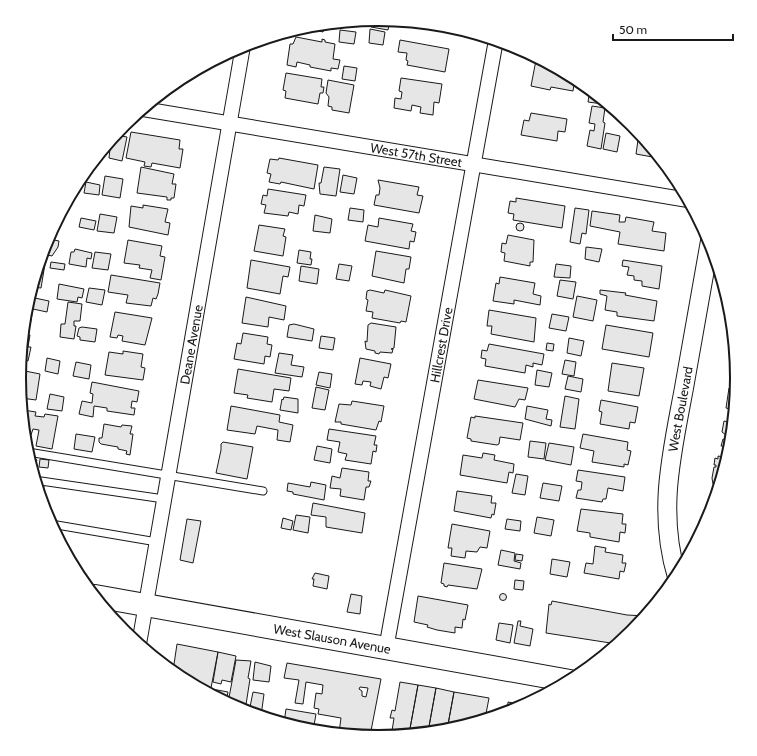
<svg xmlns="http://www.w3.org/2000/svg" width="757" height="756" font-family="Cabin,sans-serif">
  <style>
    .building { fill: #e6e6e6; stroke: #1a1a1a; fill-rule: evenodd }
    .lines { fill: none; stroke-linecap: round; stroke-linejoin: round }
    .service-casing { stroke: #1a1a1a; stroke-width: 9 }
    .minor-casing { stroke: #1a1a1a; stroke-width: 16 }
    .tertiary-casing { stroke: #1a1a1a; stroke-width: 20 }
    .primary-casing { stroke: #1a1a1a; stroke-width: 24 }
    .service { stroke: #fff; stroke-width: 7 }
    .minor { stroke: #fff; stroke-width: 14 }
    .tertiary { stroke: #fff; stroke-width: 18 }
    .primary { stroke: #fff; stroke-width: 22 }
    .labels { text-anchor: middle; stroke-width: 3; stroke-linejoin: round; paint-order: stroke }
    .street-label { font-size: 13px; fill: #1a1a1a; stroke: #fff }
    .rim { fill: none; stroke: #1a1a1a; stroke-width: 2 }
  </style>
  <rect width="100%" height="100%" fill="#fff"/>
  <path class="building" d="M379,19L390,20L388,30L371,27L373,20Z
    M338,23L337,27L325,24L323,32L304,27L309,26Z
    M418,23L448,26L447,31L417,27Z
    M370,29L385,32L383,45L369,43Z
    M340,30L356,32L354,44L339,42Z
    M296,37L322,42V39L325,40V42L335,44L333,59L340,60L338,69L331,68V71L310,67V65L297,62L296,67L287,65L290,44H293Z
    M400,40L449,49L445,72L407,65L408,61L406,60L407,53L398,52Z
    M536,60H542L575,78L573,91L551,87L550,90L531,86Z
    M344,66L357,68L355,81L342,79Z
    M286,73L322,79L321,87H324L323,93H320L318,104L285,98L286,91L283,90Z
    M401,78L442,84L439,103L434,102L433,115L420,113L421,107L412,105L411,111L394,108L395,98L401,99L402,92L399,91Z
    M328,80L354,85L349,113L332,110V107L328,106L329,97L326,93Z
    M590,89L603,100V104L588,102Z
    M592,106L605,108L603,122L605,123L601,149L587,146L590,130L594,131L595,124L589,123Z
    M531,113L567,119L565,132L558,131L557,141L521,135L524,120L529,121Z
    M131,132L180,140L179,149H183L180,168L152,163L151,167L144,166L145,162L126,158Z
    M606,133L620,136L617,152L603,149Z
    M639,133L659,156L658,158L636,154Z
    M115,135L127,137L122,161L109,158L110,149Z
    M279,158L318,165L314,189L281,182L280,184L269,182L271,174L267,173L270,159L278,160Z
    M141,167L174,174L172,184H176L174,198H171V200H167V197L137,193Z
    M324,167L340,169L336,196L320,194L319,183H321Z
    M343,175L357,178L354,194L340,192Z
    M105,176L123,179L120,198L102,195Z
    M378,180L419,187L417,195L423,196L419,213L374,205L376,195H379L380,188Z
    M86,182L100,185L99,195L84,193Z
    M268,189L306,195L304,206L299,205L298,214L289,212L288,216L264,213L266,205L261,204L263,195L267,196Z
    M516,198L565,206L562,228L513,220L514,214L508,213L510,201L516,202Z
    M143,205L168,209L165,222L170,223L168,235L129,227L131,206L143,208Z
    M350,208L364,210L363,222L348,220Z
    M575,208L589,210L586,234L582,233L580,244L570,242Z
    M592,211L620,215L619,222H625L626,217L654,222L652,231L666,233L664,251L618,244L620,232L590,226Z
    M100,214L117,217L114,233L97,231Z
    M315,215L332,219L330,233L313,231Z
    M81,218L96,221L94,230L79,227Z
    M379,218L413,224L411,231L416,232L414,242L410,241L409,249L365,241L368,225L378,227Z
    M516 227a4 4 0 1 1 8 0a4 4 0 1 1-8 0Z
    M259,225L285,229L283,236L286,237L283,256L254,251Z
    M54,226L56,227L54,240L59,241L58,247L52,256L43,254L47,240Z
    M508,235L534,240L533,262H530V266L504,261L505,253L501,252L502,243L506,244Z
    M128,240L162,246L160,256L165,257L161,280L150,278L152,270L139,268L140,265L124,263Z
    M586,247L602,249L599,262L585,259Z
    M75,249L92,253L91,259L87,258L86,267L69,264L71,252H74Z
    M299,250L311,252L310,259H312L311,265L297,263Z
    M376,251L411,257L409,269H406L404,283L372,276Z
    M95,252L111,254L108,270L92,268Z
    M251,260L290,267L288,277L283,276L280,294L247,288Z
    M623,260L662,266L659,289L642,286V281L634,280V276L627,275L629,267L622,266Z
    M51,262L65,264L64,270L50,268Z
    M40,263L45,264L41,288L33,287Z
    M339,264L352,266L349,281L336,279Z
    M556,264L571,266L570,278L554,277Z
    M301,266L319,269L317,284L299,281Z
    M111,275L160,283L158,294L156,299L153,298L151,306L126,303L128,295L108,292Z
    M500,277L535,283L533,294L541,296L540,305L514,300V304L493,301L496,283L499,284Z
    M560,280L576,282L573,299L557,296Z
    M59,284L84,289L82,298L78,297L77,302L57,299Z
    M89,288L105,290L102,305L86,302Z
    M370,290L384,293L385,290L411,296L406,322L401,321L400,323L372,318L373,312L366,311L368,300L366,299L367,291Z
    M600,290L626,293L625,295L657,301L654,321L617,316V312L605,310L607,296L600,294Z
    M577,296L597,300L593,321L573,317Z
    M30,297L49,301L47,312L33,309L30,325L25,324Z
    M246,297L286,306L284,320L269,317L268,327L242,323Z
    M68,302L82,304L80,321H74V326H76L74,339L60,337L61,324H65Z
    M489,310L536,318L534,342L491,334L492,326H487Z
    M115,312L152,318L145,345L122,341L123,336L118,335L117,338L110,337Z
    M552,314L569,317L566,331L549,328Z
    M371,323L396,327L394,348L391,349H393L392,353L380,352L379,354L375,353V351L366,349L365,341L367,342L368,325Z
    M294,324L314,329L312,341L287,337L289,325Z
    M606,325L653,333L649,357L602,349Z
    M82,327L97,329L95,342L80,340V337L77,336L79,328Z
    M243,333L268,337L267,344L272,345L270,357L265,356L264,364L234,359L237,343L241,344Z
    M24,334L30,335L28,347H31L28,361L21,360Z
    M321,336L335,338L333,350L319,348Z
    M569,338L584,341L581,356L567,353Z
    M547,343L554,344L553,351L546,350Z
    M489,344L544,354L542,365L533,363V367L526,365L525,373L485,366L486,359L481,358L482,350L487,351Z
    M123,351L143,354L141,367L145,368L143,380L105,375L109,352L123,354Z
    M279,353L293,355L291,365L304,367L302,377L275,373Z
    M735,355L737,373L732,372Z
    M47,358L60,361L58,374L45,371Z
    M360,358L391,364L388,378L384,377L381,389L370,386L371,382L363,381L362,385L355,384Z
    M565,360L576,362L574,376L562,374Z
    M76,362L91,365L89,379L73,376Z
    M612,363L644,368L639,396L608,391Z
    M238,369L291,378L289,391L274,389L272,402L247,398L248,395L234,393Z
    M20,370L40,374L36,400L21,398Z
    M537,370L552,373L549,387L535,385Z
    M319,372L332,374L330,388L316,385Z
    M568,376L583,379L581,392L565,389Z
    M478,380L528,388L525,400L519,399L515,407L474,399Z
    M92,382L139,391L137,402L132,401L131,408H135L134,415L107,411V408L94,406L93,417L79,414L82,401L92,403L93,394L90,393Z
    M316,387L329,390L325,410L312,408Z
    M729,388L736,389L734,410L726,408Z
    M50,394L64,397L62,411L47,409Z
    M565,396L579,399L575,429L560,427Z
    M284,397L298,399V413L280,410L282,399L283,400Z
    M601,400L638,407L635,423L630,422L629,429L600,424L602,412L599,411Z
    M352,401L384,406L381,422L379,421L376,430L341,424V422H335L339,404L351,405Z
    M231,406L280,415L279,422L293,425L290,442L277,440L278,430L257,426L255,434L227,430Z
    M527,406L548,410L546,419L552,420L551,426L525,419Z
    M23,410L36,412L35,416L44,417L45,414L58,416L52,449L36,446L39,430L33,429L31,435L25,434Z
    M475,416L523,423L520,440L500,437L499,444L497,445L471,441V439L467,438L471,417L475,418Z
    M724,421L733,423L731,447L721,446L723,439L726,440L727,436L722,432Z
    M104,424L121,427L122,425L132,426L130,434H133L130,455L126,454L127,451L118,449V447L101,444L99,442V438H102Z
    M329,429L376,436L374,445H377L376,452L373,451L371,464L345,460L347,454L338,452L340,442L327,440Z
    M76,434L95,437L92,452L74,449Z
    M583,434L628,442L627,450L631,451L628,465L624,464V467L592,462L594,451L580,448Z
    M530,441L546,443L544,459L528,457Z
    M223,442L253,447L247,479L216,473L221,450V444Z
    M549,443L574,447L571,465L545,460Z
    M317,446L332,449L330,463L314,460Z
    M483,453L495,455L494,460L514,464L513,473L509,472L507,483L460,475L463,455L482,458Z
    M718,456L728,458L719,485L713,484L712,478L714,467H716V465H714L715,458L718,459Z
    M30,458L37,460L36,463H34L33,469Z
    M40,459L49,460L48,468L39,467Z
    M342,468L369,472L368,481H371L369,487H366L364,500L340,496L341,489L330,488L332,476L340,478Z
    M578,470L625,477L623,491L608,488L606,499H603L602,502L576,498L578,490H581L582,482L576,481Z
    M516,474L528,476L525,495L512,493Z
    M311,482L326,485L324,500L293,494V492L287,491L288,483L310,487Z
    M543,483L562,486L559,501L540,498Z
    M457,491L492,496L491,503H496L494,515L492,514L491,518L454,511Z
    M715,492L717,493L711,513L709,512L710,505H713Z
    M313,503L365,513L362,533L326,527V517L311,515Z
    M581,509L623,514L622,524H626L625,533L620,532L619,542L590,537V533L577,531Z
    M296,515L310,517L308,533L293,530Z
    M537,517L554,520L551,536L534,533Z
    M283,518L293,521L291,530L281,528Z
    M187,519L201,521L193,563L180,560Z
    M507,519L521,521L520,531L505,529Z
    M452,524L490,531L487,548L480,547L477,552L466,551L465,558L451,556L452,548H448Z
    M595,546L606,548L605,552L623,555L622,563H626L624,572L620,571L619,579L584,573L586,563L593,564Z
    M501,550L515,553L514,561L521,563L520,569L498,565Z
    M516,554L523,555L522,561L515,560Z
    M552,559L570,562L567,577L550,574Z
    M444,563L482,569L477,589L448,585L447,587L444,586V584L441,583Z
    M315,573L329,576L327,589L313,586L314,579H312Z
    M515,580L524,581L523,590L514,589Z
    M499.5 597a3.5 3.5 0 1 1 7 0a3.5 3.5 0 1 1-7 0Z
    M351,594L362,596L360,614L347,612Z
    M418,596L468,605L465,620L463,619L462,628L455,627V633L437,630L427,627L428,625L414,622Z
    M552,601L627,615L646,616L632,632L617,644L546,633L549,604L551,605Z
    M518,621H521L520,626L533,629L530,646L514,643Z
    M499,623L513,625L510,643L496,640Z
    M177,644L218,652L210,693L207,692L208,687L194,685L173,671Z
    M218,652L236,656L231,682L222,680L221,684L213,682Z
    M236,660L251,661L248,678L250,679L245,711L228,703Z
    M255,662L271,666L269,682L253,680Z
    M287,663L381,679L370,736L339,733L341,718L318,714L319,709L314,708L316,693L322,694L323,685L306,682L303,704L295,703L299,680L284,678ZM360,687L368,688L366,697L362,696V691L359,689Z
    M400,682L418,685L409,734L392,731L394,718H390L392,710L395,711Z
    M418,685L436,688L428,732L409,734Z
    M436,688L454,692L447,730L428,732Z
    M212,689L228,692L226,702L212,694Z
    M253,692L264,694L261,716L249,712Z
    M454,692L489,698L485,719L447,730Z
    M508,702L524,705L507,713Z
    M286,709L316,714L313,731L284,723Z"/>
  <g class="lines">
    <g class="service-casing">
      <path id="service" d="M28,452L263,491
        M39,490L41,481L164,499
        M51,524L157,542"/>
    </g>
    <g class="minor-casing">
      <g id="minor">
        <path id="s1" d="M143,109L688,200"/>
        <path id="s2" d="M139,644L243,46"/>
        <path id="s3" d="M386,649L496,40"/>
      </g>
    </g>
    <g class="tertiary-casing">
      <g id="tertiary">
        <path id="s4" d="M677,577C657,511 672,453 684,388C693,339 701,290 710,241"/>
      </g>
    </g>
    <g class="primary-casing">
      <g id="primary">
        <path id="s5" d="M95,596L570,681"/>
      </g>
    </g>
    <use href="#service" class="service"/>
    <use href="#minor" class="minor"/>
    <use href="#tertiary" class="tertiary"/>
    <use href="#primary" class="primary"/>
  </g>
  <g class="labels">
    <g class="street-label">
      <text dy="5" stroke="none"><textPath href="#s1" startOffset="277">West 57th Street</textPath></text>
      <text dy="5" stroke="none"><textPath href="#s2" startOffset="304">Deane Avenue</textPath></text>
      <text dy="5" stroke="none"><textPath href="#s3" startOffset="309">Hillcrest Drive</textPath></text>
      <text dy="5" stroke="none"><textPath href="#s4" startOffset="170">West Boulevard</textPath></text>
      <text dy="5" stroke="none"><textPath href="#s5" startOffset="241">West Slauson Avenue</textPath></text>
    </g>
  </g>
  <path d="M0 0H757V756H0ZM26 378a352 352 0 1 1 704 0a352 352 0 1 1-704 0Z" fill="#fff" fill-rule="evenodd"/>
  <path class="rim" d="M26 378a352 352 0 1 1 704 0a352 352 0 1 1-704 0Z"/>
  <path d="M613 34v6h120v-6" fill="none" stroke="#1a1a1a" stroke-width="2"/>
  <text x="619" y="34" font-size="12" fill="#1a1a1a" stroke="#ffffff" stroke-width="3" paint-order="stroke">50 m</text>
</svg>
